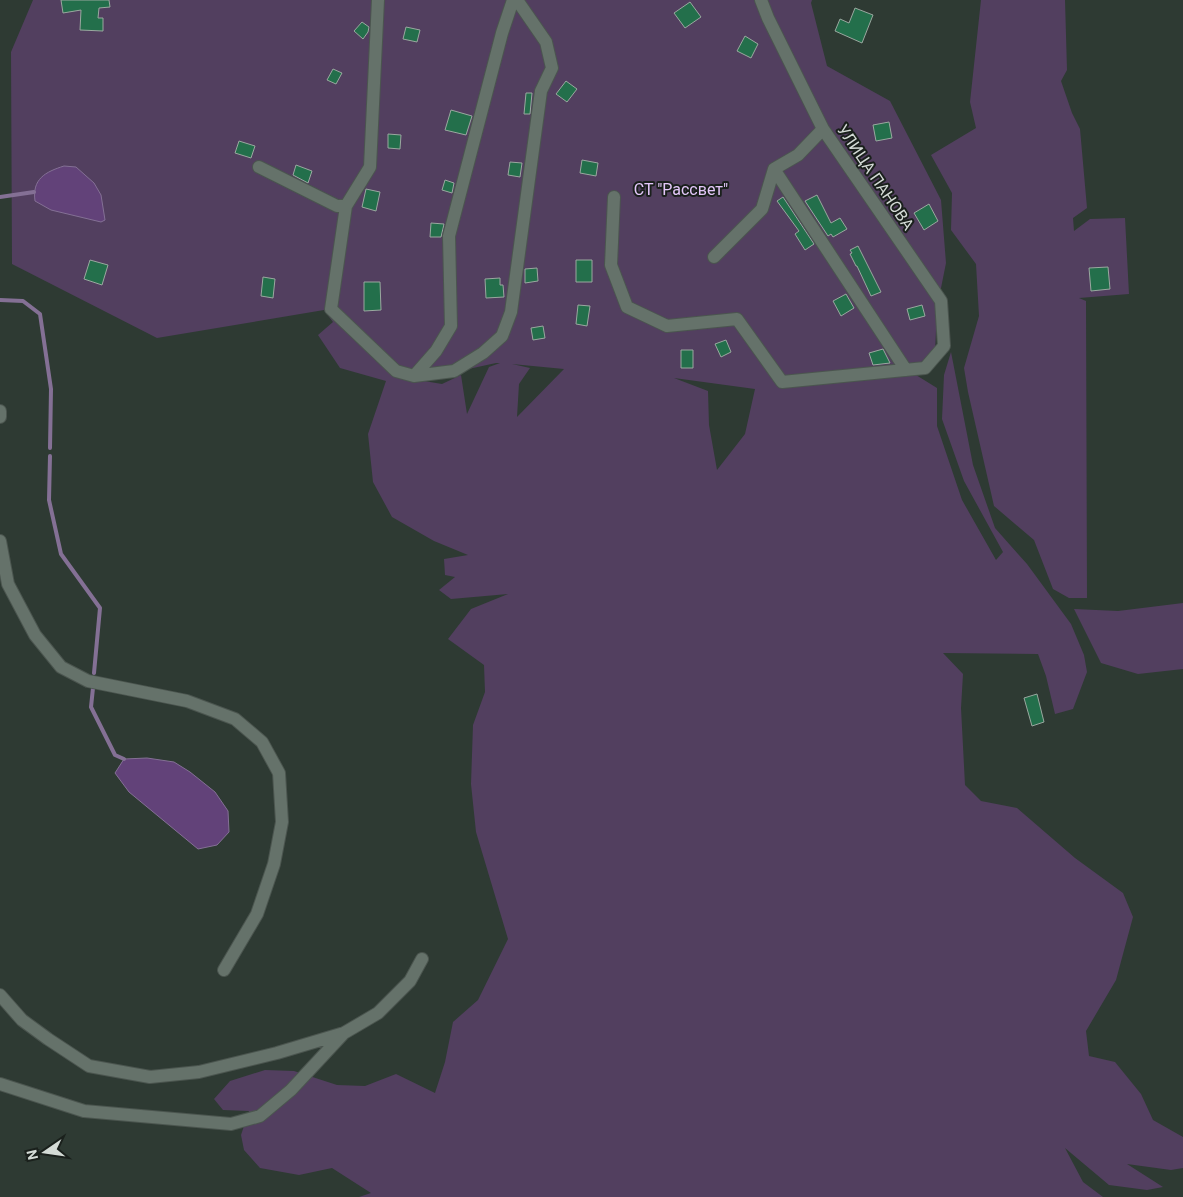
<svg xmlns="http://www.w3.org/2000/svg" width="1183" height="1197" font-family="Roboto,sans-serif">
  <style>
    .green { fill: #523f5f; fill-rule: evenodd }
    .water { fill: #624279; stroke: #847095 }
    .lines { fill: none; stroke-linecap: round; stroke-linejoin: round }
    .stream { stroke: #847095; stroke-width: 4 }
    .building { fill: #236f4b; stroke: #9aa8a0 }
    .minor-casing { stroke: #4b554f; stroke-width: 14 }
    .minor { stroke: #65726a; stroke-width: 12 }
    .labels { text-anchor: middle; stroke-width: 4; stroke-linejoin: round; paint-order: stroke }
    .street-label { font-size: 16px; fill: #d4dbd6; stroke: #1a201c }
    .park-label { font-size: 16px; fill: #e4c7fa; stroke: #1a201c }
  </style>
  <rect width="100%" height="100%" fill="#2e3a33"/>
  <path class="green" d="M33,0H812L811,3L827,66L890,101L941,200L946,263L937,308L935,353L916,375L937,388V426L962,500L996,560L1003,552L964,481L942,419L944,375L951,352L973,465L995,528L1027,564L1071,624L1084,655L1087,672L1073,709L1055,714L1046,676L1038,654L943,653L963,674L961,708L965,785L981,801L1017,808L1075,858L1123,893L1133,917L1116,980L1086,1031L1089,1056L1115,1062L1141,1094L1153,1120L1183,1137V1168L1171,1170L1127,1164L1163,1187L1147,1190L1109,1185L1065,1148L1083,1182L1103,1197H359L371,1193L332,1168L299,1175L260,1168L244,1150L241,1135L249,1111L223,1110L214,1099L230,1081L265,1070L294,1071L337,1085L365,1086L396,1074L435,1093L445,1062L453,1022L478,1000L508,939L476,832L471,784L473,725L485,692L484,665L448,639L471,609L508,594L451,599L439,590L455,577L445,575L444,559L468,555L434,541L392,517L373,482L368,434L386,381L340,368L318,335L333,322L324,310L157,338L12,264L11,52ZM496,363H500L489,367L467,414L461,375L442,384L418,380ZM512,364L564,369L517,417L519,384L530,368ZM674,378L755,389L745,434L717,470L709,425L708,391Z
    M981,0H1065L1067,70L1061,81L1072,113L1080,129L1087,208L1073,218L1074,231L1090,219L1125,218L1129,294L1079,298L1086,301L1087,598H1069L1053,589L1034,540L994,506L968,392L964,368L979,316L976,264L951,230L952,193L931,155L976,128L970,102Z
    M1183,603V669L1138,674L1101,663L1074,609L1118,611Z"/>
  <path class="water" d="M64,166L76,167L94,183L101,195L105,220L101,222L51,210L35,201C32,179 45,172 64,166Z
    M147,758L174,762L190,772L215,792L228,811L229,832L217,845L198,849L129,792L115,773L124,759Z"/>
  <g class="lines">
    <path class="stream" d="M0,197L34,192
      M0,300L23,301L40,314L51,389L50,448
      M50,456L49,500L61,554L100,608L94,673
      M93,688L91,707L115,755L124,759"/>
  </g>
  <path class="building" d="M61,0H109L110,7L99,8L98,18H103V31L80,30L81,10L63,13Z
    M690,2L701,17L685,28L674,13Z
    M855,8L873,15L862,43L835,31L840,19L849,23Z
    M362,22L369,27L368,32L363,39L354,31Z
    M406,27L420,30L417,42L403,39Z
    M745,36L758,44L751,58L737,51Z
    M333,69L342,73L336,84L327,80Z
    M566,81L577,89L567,102L556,94Z
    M526,93H532L530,114H524Z
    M451,110L472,116L466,135L445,130Z
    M889,122L892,138L876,141L873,125Z
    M388,134L401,135L400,149L388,148Z
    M239,141L255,146L251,158L235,153Z
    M582,160L598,163L596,176L580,173Z
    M510,162L522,163L520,177L508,175Z
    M296,165L312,171L308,183L293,175Z
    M445,180L454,183L452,193L442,190Z
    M366,189L380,192L376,211L362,207Z
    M817,195L831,223L840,218L847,229L833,237L831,234L828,236L805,201Z
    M783,197L814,244L805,250L795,234L799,231L777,201Z
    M929,204L938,221L924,230L914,213Z
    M431,223L444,224L441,237H430Z
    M858,246L881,292L871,296L857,266H856L850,254L852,253L850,250Z
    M90,260L108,265L102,285L84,279Z
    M576,260H592V282H576Z
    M1108,267L1110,289L1091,291L1089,268Z
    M537,268L538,281L525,283V269Z
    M263,277L275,279L273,298L261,296Z
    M500,278V285H503L504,297L486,298L485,279Z
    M364,282H380L381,310L364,311Z
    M846,294L854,308L841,316L833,301Z
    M578,305L590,306L587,326L576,324Z
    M922,305L925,316L910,320L907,309Z
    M543,326L545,338L533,340L531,328Z
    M726,340L731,352L721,357L715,344Z
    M883,349L890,363L873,365L869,353Z
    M681,350H693V368H681Z
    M1037,694L1044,722L1032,726L1024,698Z"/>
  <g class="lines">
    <g class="minor-casing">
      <path id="minor" d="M378,0L370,167L346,206L331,309L396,371L414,376L436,351L451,326L449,236L502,33L513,0
        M823,129L798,155L774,169L906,370
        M259,167L337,206H346
        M614,197L611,265L627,307L667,326L737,319L782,382L925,368L944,346L941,301L823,129L768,18L761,0
        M714,257L762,209L774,169
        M414,376L454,371L483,353L502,336L511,312L541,91L552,68L546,42L517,0
        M0,411V417
        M0,541L8,584L35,635L61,667L88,681L187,701L235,719L262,742L279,773L282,822L274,864L257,914L224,970
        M0,995L22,1020L48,1039L89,1066L150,1077L199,1072L277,1053L344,1033L378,1013L410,981L422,959
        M0,1084L84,1111L231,1124L260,1116L291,1090L344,1033"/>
    </g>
    <use href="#minor" class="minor"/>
  </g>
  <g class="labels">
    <g class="street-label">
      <text transform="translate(876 177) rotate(56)" y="6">УЛИЦА ПАНОВА</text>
    </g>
    <g class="park-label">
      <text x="681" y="195">СТ "Рассвет"</text>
    </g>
  </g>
  <g transform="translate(45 1152) rotate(257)" stroke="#1a201c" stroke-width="4" paint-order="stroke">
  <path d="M0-4L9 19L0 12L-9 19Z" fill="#d4dbd6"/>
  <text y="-8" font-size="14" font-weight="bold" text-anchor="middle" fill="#d4dbd6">N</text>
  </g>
</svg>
